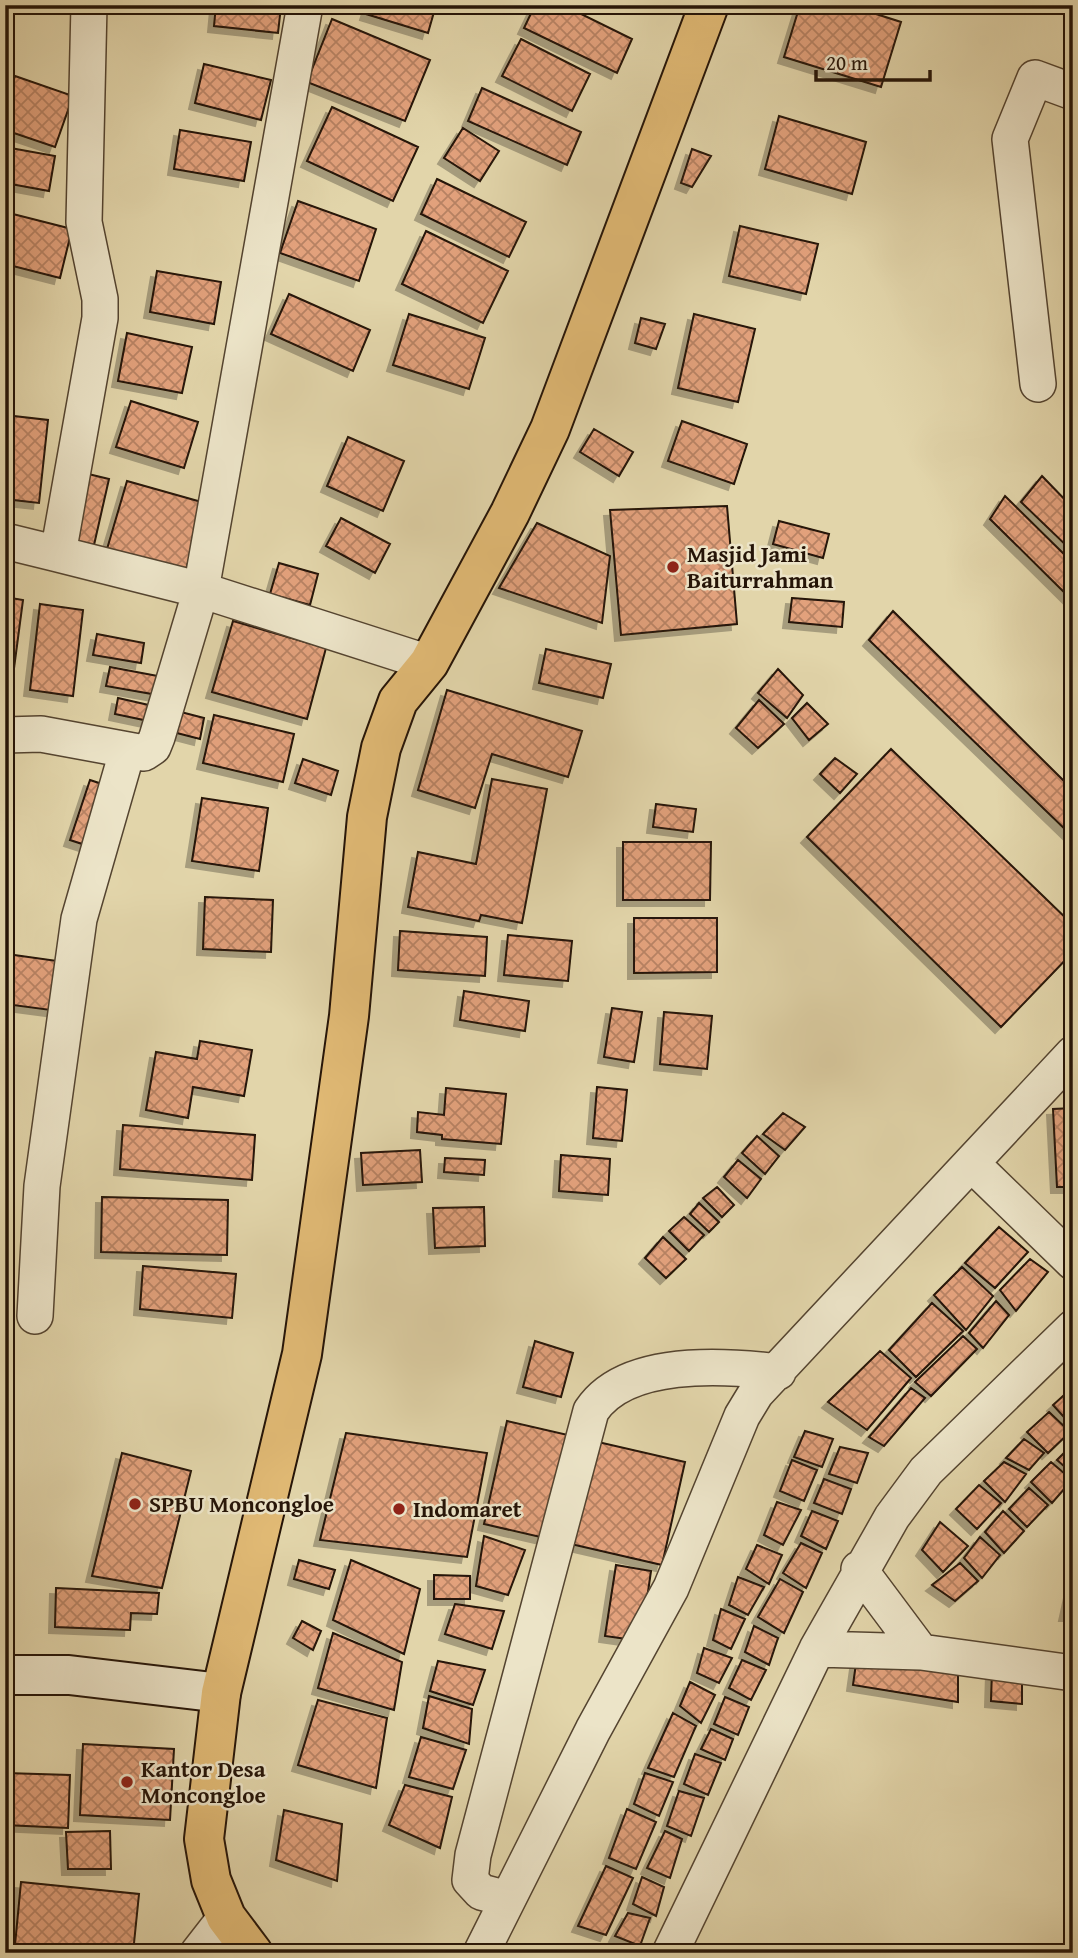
<svg xmlns="http://www.w3.org/2000/svg" width="1078" height="1958" font-family="'Gentium Book Plus',serif">
  <style>
    .building { fill: url(#building-cross-hatch); stroke: #251407; stroke-width: 2; filter: url(#shadow) }
    .lines { fill: none; stroke-linecap: round; stroke-linejoin: round }
    .street-casing { stroke: #544430; stroke-width: 38 }
    .secondary-casing { stroke: #251407; stroke-width: 42 }
    .primary-casing { stroke: #251407; stroke-width: 42 }
    .street { stroke: #ece4c8; stroke-width: 35 }
    .secondary { stroke: #ece4c8; stroke-width: 38 }
    .primary { stroke: #e1ba75; stroke-width: 38 }
    .poi-dot { fill: #8f2418; stroke: #ece4c8; stroke-width: 2.5 }
    .labels { text-anchor: middle; stroke-width: 5; stroke-linejoin: round; paint-order: stroke }
    .poi-label { font-size: 23px; font-weight: bold; fill: #251407; stroke: #ece4c8; text-anchor: start }
  </style>
  <defs>
    <pattern id="building-cross-hatch" width="8" height="8" patternUnits="userSpaceOnUse" patternTransform="scale(1.75)"><rect width="8" height="8" fill="#e2a17b"/><path d="M0 0l8 8M0 8l8-8" fill="none" stroke="#b78263"/></pattern>
    <filter id="shadow"><feDropShadow dx="-6" dy="6" stdDeviation="0" flood-color="#0004"/></filter>
  </defs>
  <rect width="100%" height="100%" fill="#e2d5aa"/>
  <filter id="stains"><feTurbulence type="fractalNoise" baseFrequency=".00286" numOctaves="4"/><feColorMatrix values="0 0 0 0 .2 0 0 0 0 .09 0 0 0 0 .02 0 0 0 .5 -.17"/></filter>
  <radialGradient id="worn" r=".72"><stop offset=".6" stop-color="#630" stop-opacity="0"/><stop offset="1" stop-color="#630" stop-opacity=".3"/></radialGradient>
  <path class="building" d="M216,5L281,6L278,33L214,26Z
    M369,5H436L428,33L366,14Z
    M535,5H563L632,39L617,73L524,28Z
    M800,5H848L901,22L881,87L784,57Z
    M332,19L430,60L405,121L307,82Z
    M521,39L590,74L572,111L502,76Z
    M204,64L271,80L261,120L195,103Z
    M15,76L73,96L55,147L5,130V104Z
    M482,88L581,132L567,165L468,121Z
    M332,107L418,147L393,201L307,161Z
    M779,116L866,142L852,194L765,169Z
    M463,128L499,151L480,181L444,158Z
    M180,130L251,142L244,181L174,169Z
    M5,147L55,156L49,191L5,183Z
    M692,149L711,156L692,187L681,183Z
    M437,179L526,222L509,257L421,214Z
    M298,201L376,229L359,281L280,253Z
    M5,212L72,229L60,278L5,264Z
    M740,226L818,244L806,294L729,276Z
    M426,231L508,271L483,323L402,284Z
    M157,271L221,282L214,324L150,312Z
    M289,294L370,330L353,371L271,334Z
    M409,314L485,338L469,389L393,365Z
    M694,314L755,329L738,402L678,388Z
    M641,318L665,324L656,349L635,343Z
    M127,333L192,347L182,393L118,381Z
    M131,401L198,422L184,468L116,447Z
    M5,415L48,420L39,503L5,499Z
    M682,421L747,444L734,484L668,461Z
    M594,429L633,452L619,476L580,452Z
    M348,437L404,461L383,511L327,486Z
    M80,472L109,479L94,545L65,538Z
    M1042,476L1073,508V552L1021,502Z
    M127,481L205,503L185,573L107,549Z
    M1005,496L1073,563V601L990,519Z
    M727,506L737,624L621,635L610,510Z
    M341,518L390,544L375,573L326,546Z
    M779,521L829,534L823,558L773,544Z
    M537,523L610,556L602,623L499,588Z
    M279,563L318,574L310,605L270,594Z
    M5,597L23,600L13,676L5,675Z
    M792,598L844,602L842,627L789,622Z
    M40,604L83,610L73,696L30,690Z
    M893,611L1073,790L1071,835L869,640Z
    M233,621L326,648L307,719L212,692Z
    M97,634L144,643L141,663L93,655Z
    M546,649L611,664L603,698L539,683Z
    M110,667L179,680L175,698L106,686Z
    M778,669L803,695L787,718L758,693Z
    M447,690L582,731L568,777L492,754L475,808L418,790Z
    M118,698L162,708L158,723L115,714Z
    M759,700L784,724L758,748L736,728Z
    M807,703L828,724L809,740L792,718Z
    M177,711L204,718L200,739L173,732Z
    M214,715L294,734L283,782L203,763Z
    M891,749L1073,925V952L1001,1027L807,837Z
    M835,758L857,774L840,793L820,774Z
    M303,759L338,771L331,795L295,783Z
    M492,779L547,789L522,923L481,915L479,921L408,907L418,852L476,864Z
    M90,780L129,793L110,853L70,840Z
    M202,798L268,808L259,871L192,861Z
    M656,804L696,809L693,832L653,827Z
    M623,842H711L710,900H623Z
    M205,897L273,900L271,952L203,949Z
    M634,918H717V972L634,973Z
    M400,931L487,937L485,976L398,970Z
    M508,935L572,941L568,981L504,975Z
    M7,954L79,964L73,1013L5,1004Z
    M464,991L529,1001L525,1031L460,1020Z
    M612,1008L642,1012L634,1062L604,1057Z
    M664,1012L712,1016L707,1069L660,1064Z
    M200,1041L252,1050L244,1096L193,1087L188,1118L146,1110L156,1052L197,1059Z
    M597,1087L627,1090L622,1141L593,1138Z
    M446,1088L506,1094L501,1144L442,1139V1135L417,1132L418,1112L444,1115Z
    M1073,1108V1187H1057L1053,1109Z
    M783,1113L805,1127L785,1150L763,1134Z
    M123,1125L255,1135L252,1180L120,1169Z
    M757,1136L779,1156L765,1174L742,1153Z
    M420,1150L422,1182L363,1185L361,1153Z
    M561,1155L610,1159L608,1195L559,1191Z
    M445,1158L485,1160L484,1175L444,1172Z
    M738,1160L761,1179L747,1198L724,1177Z
    M717,1187L734,1205L722,1217L703,1198Z
    M102,1197L228,1200L227,1255L101,1252Z
    M699,1203L719,1222L709,1232L690,1214Z
    M484,1207L485,1246L435,1248L433,1208Z
    M684,1217L704,1235L689,1251L669,1231Z
    M999,1227L1028,1252L995,1288L965,1263Z
    M663,1237L686,1259L666,1278L645,1258Z
    M1030,1259L1048,1272L1016,1311L1000,1290Z
    M143,1266L236,1274L232,1318L140,1309Z
    M962,1267L993,1296L966,1330L934,1295Z
    M996,1301L1009,1315L983,1348L969,1333Z
    M932,1303L963,1331L916,1377L889,1350Z
    M963,1336L977,1349L931,1396L915,1382Z
    M535,1341L573,1353L561,1397L523,1387Z
    M880,1351L911,1378L867,1430L828,1402Z
    M1073,1387V1427L1053,1405Z
    M911,1388L925,1398L884,1446L869,1437Z
    M1049,1412L1070,1432L1048,1453L1027,1432Z
    M507,1421L685,1462L662,1565L484,1524Z
    M805,1431L833,1439L822,1467L794,1457Z
    M346,1433L487,1453L467,1557L320,1540Z
    M1024,1439L1044,1453L1029,1470L1006,1458Z
    M1073,1444V1474L1057,1460Z
    M840,1447L868,1453L857,1483L829,1474Z
    M122,1453L191,1471L162,1588L92,1576Z
    M792,1460L817,1470L804,1501L780,1491Z
    M1004,1462L1026,1474L1005,1502L984,1481Z
    M1051,1462L1072,1480L1052,1503L1031,1482Z
    M824,1479L851,1489L842,1514L814,1503Z
    M979,1485L1001,1503L977,1529L956,1509Z
    M1029,1488L1048,1505L1027,1527L1009,1509Z
    M777,1502L801,1510L783,1545L764,1535Z
    M812,1511L838,1521L826,1549L801,1536Z
    M1003,1511L1024,1531L1004,1553L985,1532Z
    M940,1522L968,1546L943,1572L922,1550Z
    M484,1536L525,1550L508,1595L476,1586Z
    M980,1537L1000,1555L982,1578L964,1558Z
    M801,1543L822,1553L806,1588L783,1573Z
    M757,1545L782,1555L769,1584L746,1569Z
    M299,1560L335,1570L329,1589L294,1579Z
    M351,1560L420,1589L404,1654L333,1620Z
    M960,1563L978,1581L955,1601L932,1585Z
    M616,1565L651,1571L641,1641L605,1636Z
    M434,1575L470,1576V1599H434Z
    M738,1577L764,1587L748,1615L729,1605Z
    M780,1579L803,1592L784,1633L758,1617Z
    M1072,1583L1073,1615H1065Z
    M56,1588L159,1593L157,1614L131,1613L130,1630L55,1627Z
    M455,1604L504,1611L492,1649L445,1634Z
    M721,1609L745,1619L731,1649L713,1640Z
    M302,1621L321,1631L313,1650L293,1638Z
    M754,1626L778,1638L769,1665L745,1652Z
    M333,1633L402,1662L394,1710L318,1688Z
    M704,1648L732,1658L719,1683L697,1673Z
    M857,1656L958,1666V1702L853,1685Z
    M742,1660L766,1670L751,1700L729,1688Z
    M438,1661L485,1670L473,1705L430,1691Z
    M992,1669L1022,1672V1704L991,1701Z
    M690,1682L715,1695L701,1723L680,1706Z
    M429,1696L472,1709L469,1744L423,1728Z
    M725,1697L749,1707L738,1735L714,1724Z
    M318,1700L387,1718L376,1788L298,1765Z
    M673,1713L696,1726L674,1777L648,1768Z
    M711,1729L733,1739L725,1760L701,1749Z
    M421,1737L466,1750L453,1789L409,1777Z
    M83,1744L174,1749L170,1820L80,1815Z
    M695,1754L721,1763L708,1795L684,1784Z
    M5,1773L70,1775L68,1828L5,1825Z
    M645,1773L673,1782L659,1816L634,1804Z
    M405,1785L452,1797L440,1848L389,1825Z
    M679,1791L704,1798L691,1836L667,1826Z
    M627,1809L656,1822L636,1869L609,1858Z
    M284,1810L342,1824L337,1881L276,1860Z
    M110,1831L111,1869H68L66,1832Z
    M665,1831L682,1839L670,1878L647,1868Z
    M606,1866L633,1878L606,1935L578,1926Z
    M642,1877L664,1887L656,1916L633,1904Z
    M21,1882L139,1894L133,1953H94L15,1945Z
    M628,1913L650,1918L640,1946L615,1936Z"/>
  <g class="lines">
    <g class="street-casing">
      <path id="street" d="M89,5L84,222L100,299V318L58,554L201,590L429,663
        M1038,384L1010,139L1035,78L1073,92
        M5,541L58,554
        M5,735L41,734L144,753L153,747L157,737L201,590L305,5
        M972,1164L1073,1262
        M35,1316L42,1186L79,919L127,752
        M859,1569L921,1652
        M817,1649L921,1652L1073,1673
        M508,1899L481,1892L470,1880L473,1855L591,1411C625,1359 723,1365 778,1372
        M198,1953L226,1917
        M481,1953L593,1730L671,1588L742,1416L756,1393L1073,1054
        M670,1953L817,1649L892,1517L926,1471L1073,1328"/>
    </g>
    <g class="secondary-casing">
      <path id="secondary" d="M5,1675H69L221,1693"/>
    </g>
    <g class="primary-casing">
      <path id="primary" d="M253,1953L226,1917L211,1880L204,1839L221,1693L302,1354L349,1016L367,817L381,748L398,701L429,663L510,513L550,429L709,5"/>
    </g>
    <use href="#street" class="street"/>
    <use href="#secondary" class="secondary"/>
    <use href="#primary" class="primary"/>
  </g>
  <g class="poi-dot">
    <circle cx="673" cy="567" r="7"/>
    <circle cx="135" cy="1504" r="7"/>
    <circle cx="399" cy="1509" r="7"/>
    <circle cx="127" cy="1782" r="7"/>
  </g>
  <g class="labels">
    <g class="poi-label">
      <text x="687" y="562">Masjid Jami<tspan x="687" dy="26">Baiturrahman</tspan></text>
      <text x="149" y="1512">SPBU Moncongloe</text>
      <text x="413" y="1517">Indomaret</text>
      <text x="141" y="1777">Kantor Desa<tspan x="141" dy="26">Moncongloe</tspan></text>
    </g>
  </g>
  <rect width="1078" height="1958" fill="none" stroke="#e2d5aa" stroke-width="28"/>
  <rect x="7" y="7" width="1064" height="1944" fill="none" stroke="#251407" stroke-width="3.5"/>
  <rect x="14" y="14" width="1050" height="1930" fill="none" stroke="#251407" stroke-width="2"/>
  <path d="M816 70v10h114v-10" fill="none" stroke="#251407" stroke-width="3.5"/>
  <text x="826" y="70" font-size="21" fill="#251407" stroke="#ece4c8" stroke-width="5" paint-order="stroke">20 m</text>
  <rect width="100%" height="100%" filter="url(#stains)"/>
  <rect width="100%" height="100%" fill="url(#worn)"/>
</svg>
